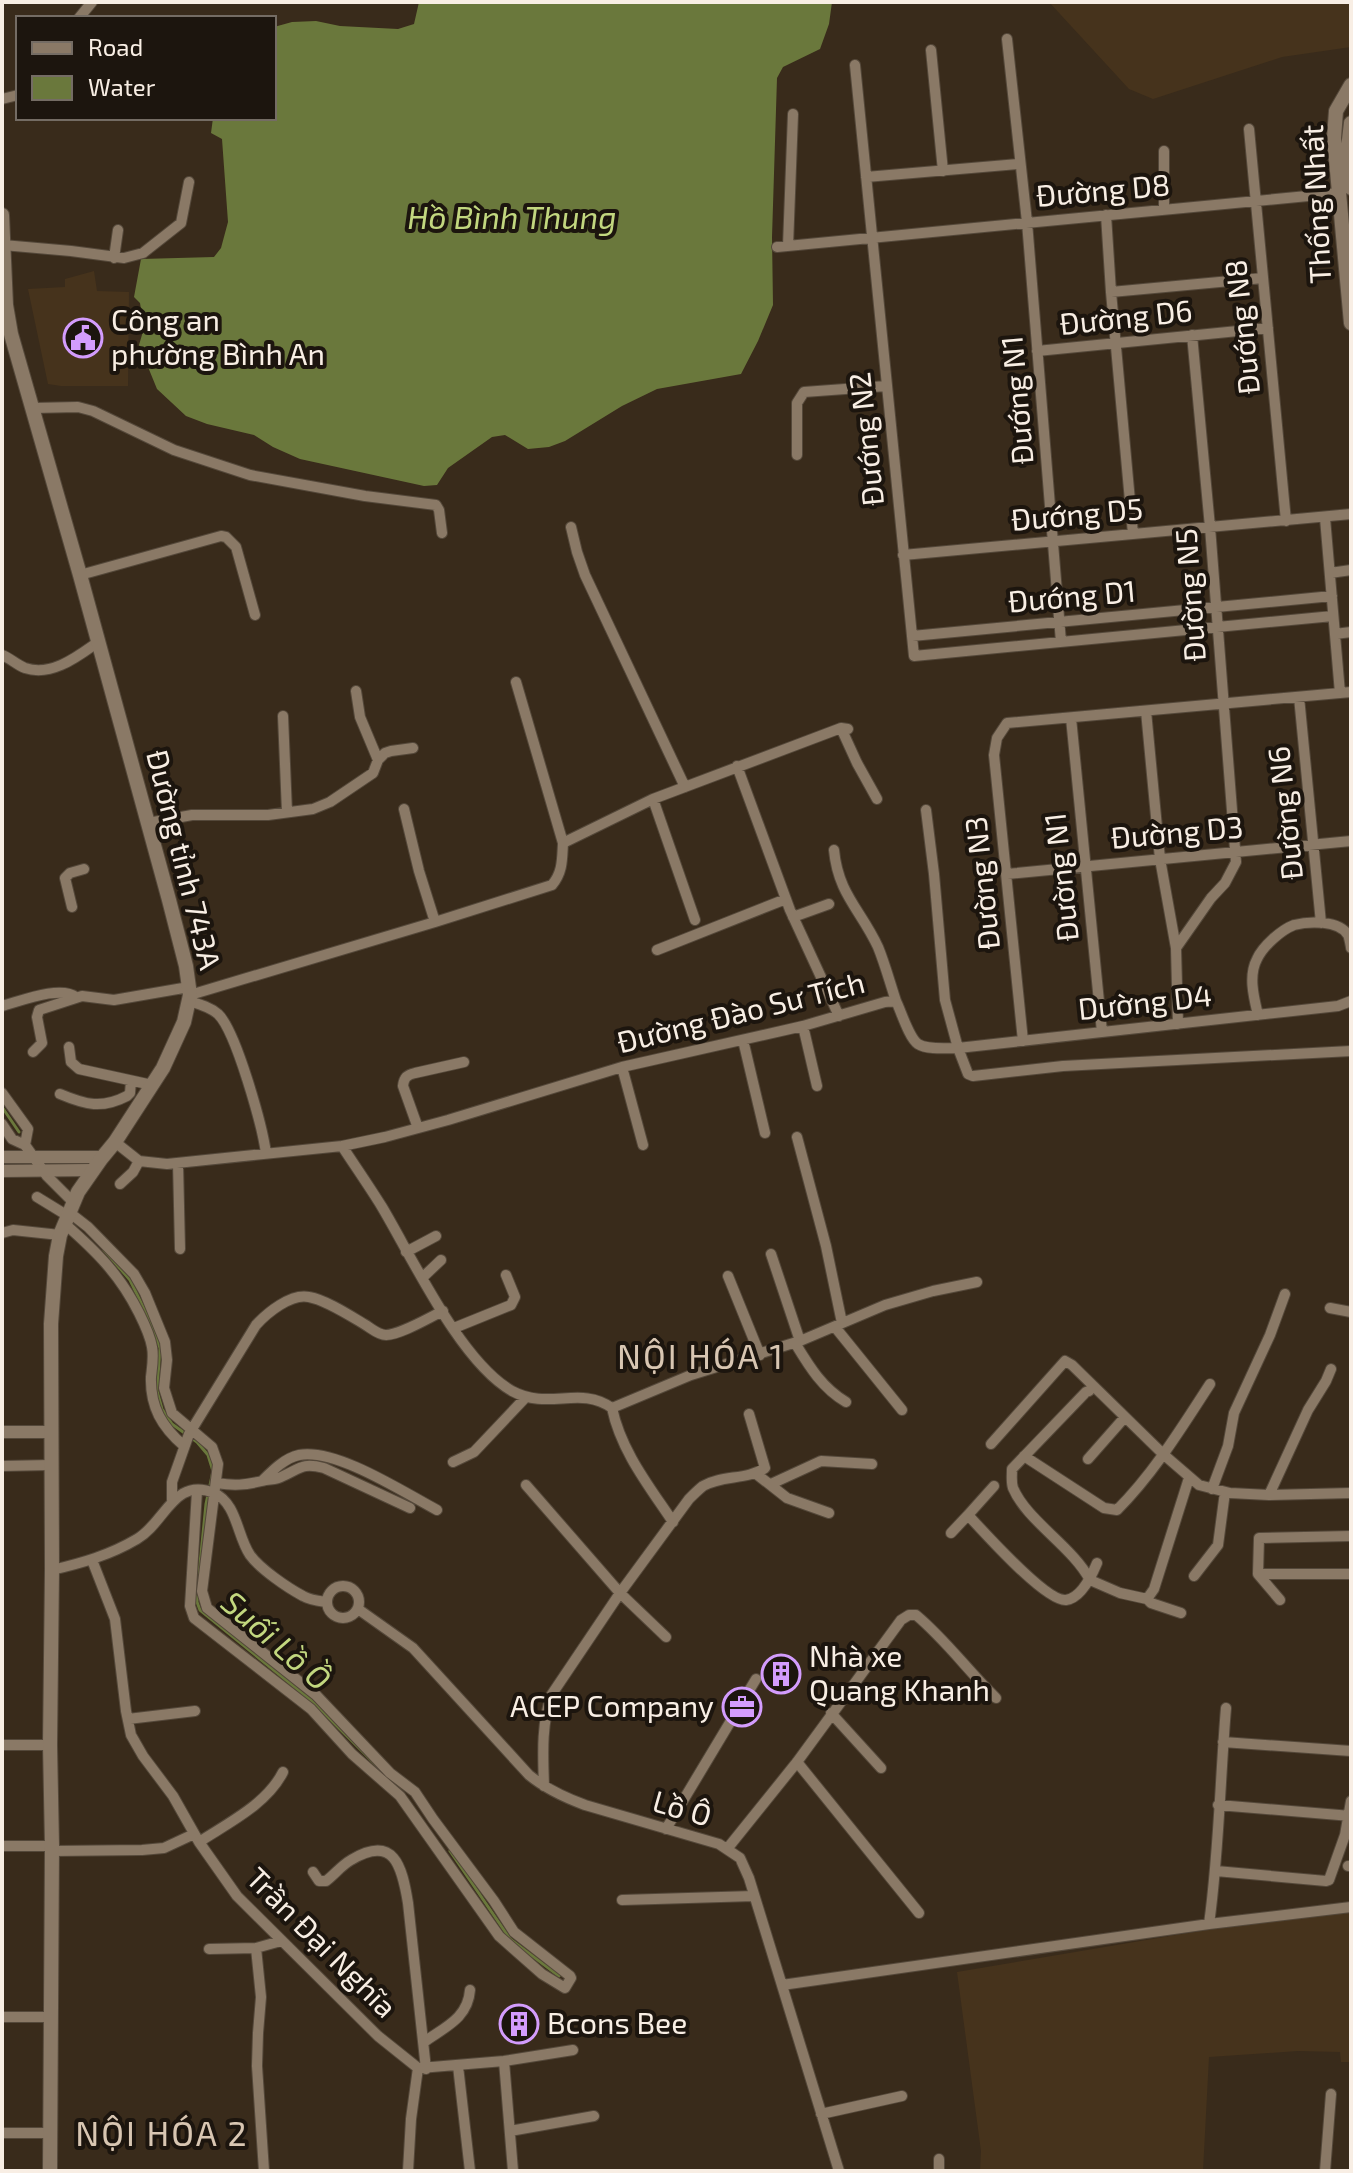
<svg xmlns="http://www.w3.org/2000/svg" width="1353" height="2173" font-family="'Exo 2',sans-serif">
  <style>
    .built { fill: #46331c }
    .water { fill: #6a783c }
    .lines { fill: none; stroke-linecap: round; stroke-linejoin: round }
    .stream { stroke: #6a783c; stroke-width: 3 }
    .minor-casing { stroke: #54483a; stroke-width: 12 }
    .tertiary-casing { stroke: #54483a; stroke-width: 14 }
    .secondary-casing { stroke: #54483a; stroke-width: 16 }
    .minor { stroke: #8a7966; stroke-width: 10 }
    .tertiary { stroke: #8a7966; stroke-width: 12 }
    .secondary { stroke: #8a7966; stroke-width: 14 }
    .labels { text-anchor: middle; stroke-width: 8; stroke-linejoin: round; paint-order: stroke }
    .street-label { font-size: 30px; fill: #f8eee4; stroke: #1c150e }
    .poi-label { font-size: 30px; fill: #f8eee4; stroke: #1c150e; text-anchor: start }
    .water-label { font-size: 32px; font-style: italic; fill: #c2d77f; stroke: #1c150e }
    .quarter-label { font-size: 34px; letter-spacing: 2px; fill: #d8c6b2; stroke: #1c150e }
  </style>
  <rect width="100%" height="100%" fill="#392b1b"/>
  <path class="built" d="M1049,2H1351V47L1282,57L1153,99L1129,89Z
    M94,271L97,291L129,292L128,386H61L48,384L28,289L65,287V279Z
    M1351,1908V2062H1341L1340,2052L1298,2051L1209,2057L1203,2171H980L981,2151L957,1972L1176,1935Z"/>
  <path class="water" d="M419,2H832L829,24L820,49L783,67L777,78L772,237L773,305L758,341L741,374L657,389L622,406L565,441L549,447L528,449L505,435L492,437L448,468L437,485L424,486L300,459L273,447L254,435L207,424L186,416L157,389L139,345L144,328L140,303L134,297L141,259L214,257L221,248L228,222L222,139L211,133L213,118H274V27L292,22L316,21L340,26L398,29L414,24Z"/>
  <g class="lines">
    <path class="stream" d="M2,1107L19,1132
      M104,1250L130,1280L146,1313L160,1348L157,1391L162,1409L172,1424L197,1442L208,1455L213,1471L206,1504L198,1584
      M198,1592L197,1602L200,1610L313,1702L392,1781
      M450,1851L510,1939L559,1976"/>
    <g class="minor-casing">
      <path id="minor" d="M79,18L92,2
        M1007,39L1027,222L1061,642
        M931,50L943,171
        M855,65L914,656L1333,616
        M2,99L18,95
        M1249,129L1286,521
        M866,177L1019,164
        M1164,209V151
        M1106,215L1111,292L1133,534
        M3,245L71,251L124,258L143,253L181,223L189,182
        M788,246L793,114
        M777,247L1339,193
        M114,258L118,230
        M1111,292L1263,278
        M1037,351L1268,328
        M33,408L78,407L93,411L174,450L250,475L365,496L436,505L439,510L442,533
        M797,455V403L804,392L886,386
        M1325,518L1340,693
        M571,527L577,552L585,575L685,787
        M903,555L1351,514
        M1330,573L1351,570
        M80,575L221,536L226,537L236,547L255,615
        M1335,634L1351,632
        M912,636L1332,596
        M2,655C10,658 17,665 25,668C52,677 78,656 98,642
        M356,691L360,717L378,760
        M1299,697L1321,923
        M1146,711L1160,859L1176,948
        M283,716L287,812
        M1071,718L1102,1032
        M841,728L857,763L877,799
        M737,766L790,910L839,1016
        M653,799L695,920
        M404,809L419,871L435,922
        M926,810L934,874L945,1000L958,1048L1338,1006L1351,1001
        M148,823L192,815H268L313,809L330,802L373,773L378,760L385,753L391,751L413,748
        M563,843L653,799L841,728L848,729
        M834,850C838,894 861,910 878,947C885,964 890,983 896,1001
        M1007,874L1351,841
        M72,907L65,878L70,873L84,869
        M793,917L829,904
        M657,950L786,899
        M190,995L435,922L552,885C563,872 562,859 563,843L516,682
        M189,1001C199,1004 210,1007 218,1014C236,1031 262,1125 266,1153
        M2,1006C21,1001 60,985 76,997
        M1258,1015C1254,998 1248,976 1257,959C1263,946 1281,930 1294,925C1309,921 1339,920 1348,935C1349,936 1351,947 1351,948
        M1178,1024L1176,948L1211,898L1225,883L1236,862L1210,527L1192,335
        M803,1026L817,1086
        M743,1040L765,1133
        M1023,1041L994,755L997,738L1007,723L1351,692
        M69,1047L71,1062L79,1069L152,1085
        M33,1052L42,1043L37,1017L39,1010L82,996L114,1000L189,987
        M622,1067L643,1145
        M2,1093L28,1129L25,1145
        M60,1094C86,1105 102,1109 127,1096L130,1093L131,1081
        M2,1124L12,1139L25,1145L47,1176L74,1203
        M418,1128L403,1086C404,1077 407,1075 415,1073L464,1062
        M797,1137L826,1246L842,1323
        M115,1142L139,1161L167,1164L342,1146L385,1137L448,1120L622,1067L803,1026L885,1002L896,1001C901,1011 909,1038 918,1044C927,1050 947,1048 958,1048L968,1074L973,1076L1063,1066L1351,1051
        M342,1146C355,1166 369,1186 382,1207C413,1259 460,1361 512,1391C549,1411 580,1385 612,1408
        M178,1163L180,1249
        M120,1184L133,1172L139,1161
        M37,1197L68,1216
        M70,1213L88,1227L134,1274L145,1293L165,1342L167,1360L164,1388L172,1413L212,1447L218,1464L202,1591L207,1608L316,1695L390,1773L415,1792L433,1819L494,1901L514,1932L570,1976L571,1978L565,1988L542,1974L499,1936L400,1796L352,1754L311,1709L194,1618L190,1606L197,1491
        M65,1224C97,1252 120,1275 139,1313C144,1323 150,1335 152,1347C154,1357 152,1368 151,1377C150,1407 162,1427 184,1446
        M2,1233L13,1230L60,1235
        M406,1252L436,1236
        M771,1254L800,1341
        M728,1276L760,1355
        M422,1278L441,1260
        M1330,1308L1351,1312
        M835,1327L902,1410
        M454,1328L511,1305L515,1297L506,1275
        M795,1343C809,1366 822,1388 846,1402
        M1089,1391L1086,1392L1012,1469C1012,1476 1011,1482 1013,1488C1027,1521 1072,1546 1090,1580
        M991,1444L1065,1361L1072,1365L1163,1454L1199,1485L1230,1493L1269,1495L1351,1493
        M1024,1456L1104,1508L1117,1510C1154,1473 1182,1427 1210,1384
        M1088,1459L1125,1417
        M453,1462L474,1452L526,1397
        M2,1466L51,1465
        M755,1473L787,1498L829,1513
        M263,1480C273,1470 285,1458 299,1455C336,1448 403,1492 437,1510
        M217,1483C234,1486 245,1485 262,1481C268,1479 276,1480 281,1477C300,1469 301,1462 324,1468L410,1508
        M771,1484L821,1461L872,1464
        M526,1485L620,1593L666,1637
        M994,1486L968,1515C984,1532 1046,1602 1066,1600C1081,1598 1092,1575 1097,1563
        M1212,1489L1228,1446L1234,1413L1270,1335L1285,1294
        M1269,1495L1308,1410L1326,1381L1331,1369
        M172,1500V1482L189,1434L256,1325C267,1313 291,1293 309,1297C326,1300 349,1315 364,1324C371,1328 378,1335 386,1335C402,1334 428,1318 443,1311
        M673,1522C649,1486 621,1451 612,1408L691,1375L800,1341L885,1305L933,1291L977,1282
        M951,1533L968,1515
        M92,1560L115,1619L126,1711L131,1735L143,1756L173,1796L199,1842L237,1896L378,2036L418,2068
        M52,1570C82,1563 110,1555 137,1539C165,1523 174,1476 214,1493C237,1503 237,1536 250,1555C260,1569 288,1588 303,1596C310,1600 319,1601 326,1602
        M1258,1574H1351
        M1194,1576L1218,1545L1225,1492
        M1090,1580L1120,1593L1147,1599L1151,1603L1181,1613
        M327 1602a16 16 0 1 1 32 0a16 16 0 1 1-32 0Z
        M1147,1599L1154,1589L1189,1478
        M1280,1600L1258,1574L1259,1538L1351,1536
        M358,1609L413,1648L529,1775C546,1789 566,1798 585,1805L719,1844L740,1858L749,1878L839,2171
        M831,1713L881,1768
        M128,1719L195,1711
        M1223,1742L1351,1751
        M2,1745H50
        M797,1762L919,1913
        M544,1786C543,1756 541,1723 552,1694L620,1593L689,1499C693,1495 698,1490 703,1486C722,1475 747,1480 765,1468L749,1414
        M1218,1805L1351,1816
        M666,1829L756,1679
        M199,1842C228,1823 267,1804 283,1772
        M2,1846H52
        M727,1849L797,1762L901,1620L909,1615H916C946,1640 968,1671 996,1698
        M52,1851L142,1850L164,1848L194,1834
        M1348,1866H1351
        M1216,1871L1326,1881L1329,1880L1345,1835L1351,1801
        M313,1872L319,1881H326C335,1874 342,1865 351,1860C394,1834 402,1866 408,1903L426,2069
        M622,1900L754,1896
        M1209,1924C1219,1853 1220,1780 1226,1708
        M209,1949L256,1948
        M782,1985L1209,1924L1351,1907
        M2,2017H51
        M424,2042C445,2027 468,2018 470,1990
        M504,2061L513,2171
        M458,2066L470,2171
        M420,2068L504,2061L573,2050
        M821,2114L902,2096
        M510,2131L594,2116
        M2,2133H50
        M939,2159V2171
        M264,2171L257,2066L258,2033L261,1997L256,1948L281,1941
        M408,2171L411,2119L418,2068
        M1325,2171L1331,2094"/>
    </g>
    <g class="tertiary-casing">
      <path id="tertiary" d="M2,1157H102
        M2,1171L93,1170
        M2,1432H51"/>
    </g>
    <g class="secondary-casing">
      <path id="secondary" d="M1351,85L1336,111L1334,138L1351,323
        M1351,123L1348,148L1351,188
        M2,215L6,305L11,334L80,575L169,900L186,966L190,995L184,1022L163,1068L115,1142L101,1159L78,1192L60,1235L56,1256L51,1324L52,1570L50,1745L52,1846L50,2171"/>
    </g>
    <use href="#minor" class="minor"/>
    <use href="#tertiary" class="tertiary"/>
    <use href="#secondary" class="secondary"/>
  </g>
  <defs>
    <g id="civic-ring" transform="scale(2)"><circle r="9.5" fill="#1c150e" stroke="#d39cfd" stroke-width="1.5"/><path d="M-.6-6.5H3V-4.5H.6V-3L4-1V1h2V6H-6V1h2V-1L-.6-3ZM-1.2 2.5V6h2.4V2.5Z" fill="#d39cfd"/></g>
    <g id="building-ring" transform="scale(2)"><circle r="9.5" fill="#1c150e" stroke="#d39cfd" stroke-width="1.5"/><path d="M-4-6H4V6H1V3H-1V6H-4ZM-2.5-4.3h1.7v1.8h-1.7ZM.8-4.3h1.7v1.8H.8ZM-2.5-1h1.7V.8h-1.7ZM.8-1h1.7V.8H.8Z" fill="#d39cfd"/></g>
    <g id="office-ring" transform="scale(2)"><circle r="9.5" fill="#1c150e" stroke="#d39cfd" stroke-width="1.5"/><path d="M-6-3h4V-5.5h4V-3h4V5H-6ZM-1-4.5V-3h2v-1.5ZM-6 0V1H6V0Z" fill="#d39cfd"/></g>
  </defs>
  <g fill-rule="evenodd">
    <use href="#civic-ring" x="83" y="338"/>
    <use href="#building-ring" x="781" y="1674"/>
    <use href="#office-ring" x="742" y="1707"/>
    <use href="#building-ring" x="519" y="2024"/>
  </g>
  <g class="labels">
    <g class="street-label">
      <text transform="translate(1103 191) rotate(-5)" y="10">Đường D8</text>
      <text transform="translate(1317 204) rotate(-93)" y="10">Thống Nhất</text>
      <text transform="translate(1126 318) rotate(-6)" y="10">Đường D6</text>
      <text transform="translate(1243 327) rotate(-96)" y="10">Đướng N8</text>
      <text transform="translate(1018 400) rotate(-95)" y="10">Đướng N1</text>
      <text transform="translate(867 439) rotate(-96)" y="10">Đướng N2</text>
      <text transform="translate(1077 515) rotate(-5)" y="10">Đướng D5</text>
      <text transform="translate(1191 595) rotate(-94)" y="10">Đường N5</text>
      <text transform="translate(1072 597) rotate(-5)" y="10">Đướng D1</text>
      <text transform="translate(1286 813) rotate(-96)" y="10">Đường N6</text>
      <text transform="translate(1177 833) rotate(-5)" y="10">Đường D3</text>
      <text transform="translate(183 860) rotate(76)" y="10">Đường tỉnh 743A</text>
      <text transform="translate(1062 877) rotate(-96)" y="10">Đường N1</text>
      <text transform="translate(983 883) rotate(-96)" y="10">Đường N3</text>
      <text transform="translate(1145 1003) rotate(-6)" y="10">Dường D4</text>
      <text transform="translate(741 1013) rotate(-14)" y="10">Đường Đào Sư Tích</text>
      <text transform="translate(682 1809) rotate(16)" y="10">Lồ Ô</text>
      <text transform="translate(321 1943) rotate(45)" y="10">Trần Đại Nghĩa</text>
    </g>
    <g class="poi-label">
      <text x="111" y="331">Công an<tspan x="111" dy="34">phường Bình An</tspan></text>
      <text x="809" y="1667">Nhà xe<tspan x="809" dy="34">Quang Khanh</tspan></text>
      <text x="714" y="1717" text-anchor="end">ACEP Company</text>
      <text x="547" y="2034">Bcons Bee</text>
    </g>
    <g class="water-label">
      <text x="512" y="229">Hồ Bình Thung</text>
      <text transform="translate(276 1641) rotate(41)" y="11">Suối Lồ Ồ</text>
    </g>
    <g class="quarter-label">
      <text x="701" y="1369">NỘI HÓA 1</text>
      <text x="162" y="2146">NỘI HÓA 2</text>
    </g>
  </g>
  <rect width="1353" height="2173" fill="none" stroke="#f8eee4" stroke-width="8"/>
  <rect x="16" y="16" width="260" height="104" fill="#1c150e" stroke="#746c64" stroke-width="2"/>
  <rect x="32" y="42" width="40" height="12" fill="#8a7966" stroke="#746c64" stroke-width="2"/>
  <text x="88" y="56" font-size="24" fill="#f8eee4">Road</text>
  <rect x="32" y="76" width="40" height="24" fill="#6a783c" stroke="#746c64" stroke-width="2"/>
  <text x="88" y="96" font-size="24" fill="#f8eee4">Water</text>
</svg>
